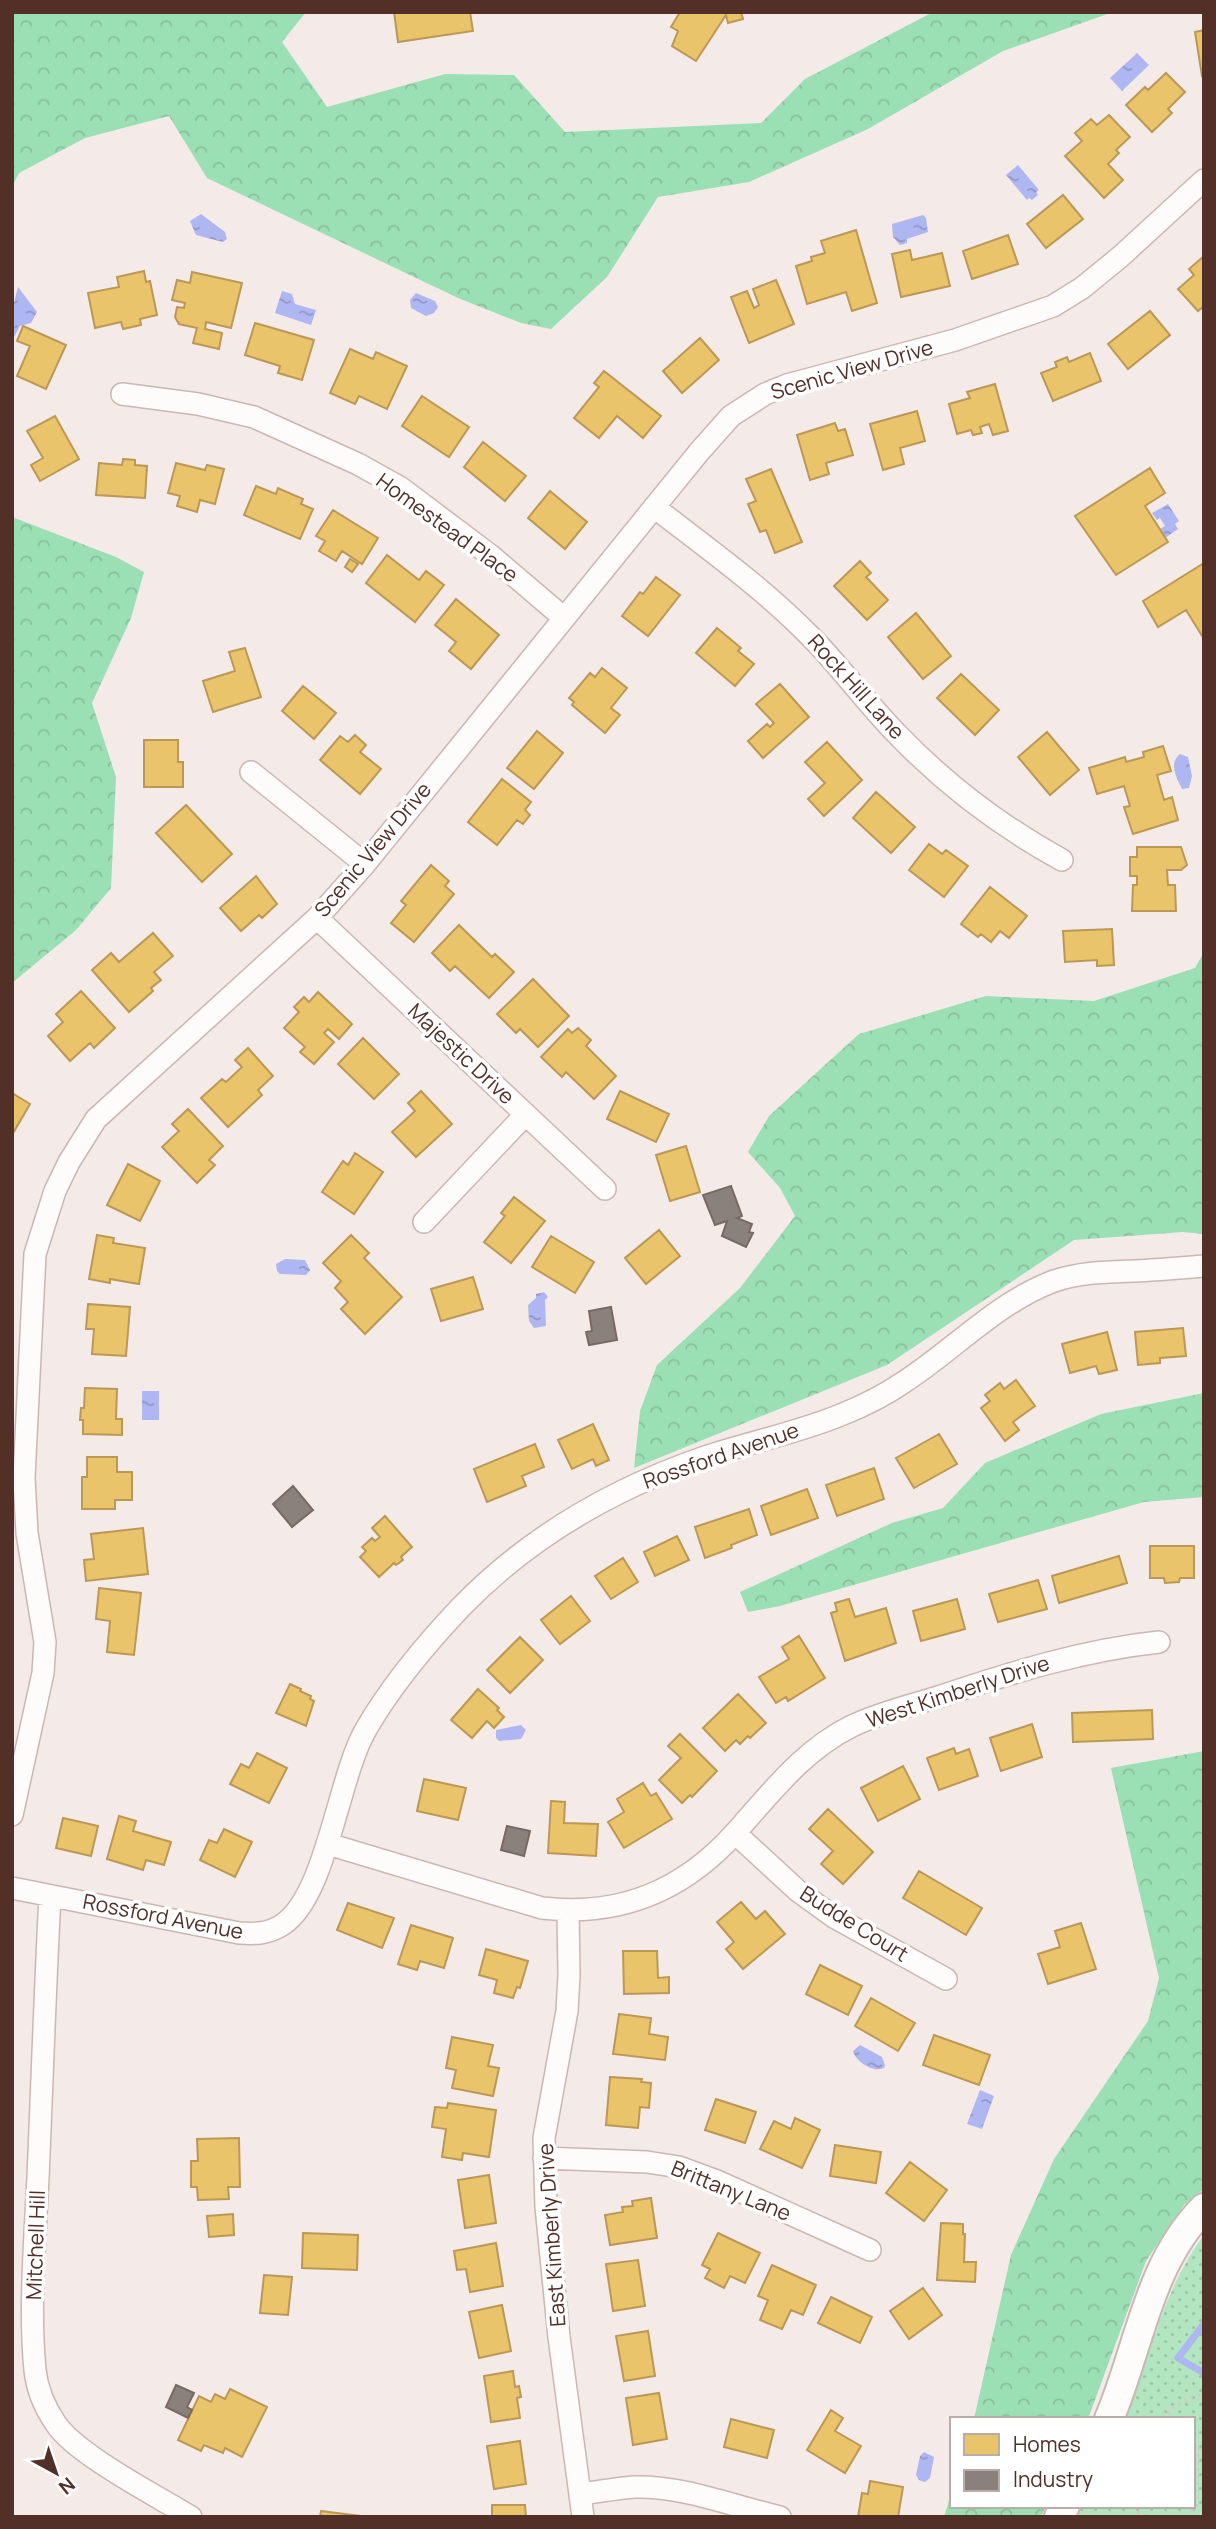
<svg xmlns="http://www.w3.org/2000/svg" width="1216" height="2529" font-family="Manrope,sans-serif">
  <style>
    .forest { fill: url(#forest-crowns) }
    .park { fill: url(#park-dots) }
    .water { fill: url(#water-ripples) }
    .homes { fill: #e9c46a; stroke: #bc9856; stroke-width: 2 }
    .industry { fill: #8a817c; stroke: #796962; stroke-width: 2 }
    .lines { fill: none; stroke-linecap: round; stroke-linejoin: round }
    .stream { stroke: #afb7f3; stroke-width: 7 }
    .street-casing { stroke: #cbb7b2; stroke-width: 24 }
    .secondary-casing { stroke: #cbb7b2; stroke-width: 32 }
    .path { stroke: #d0c9c6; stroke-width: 4.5; stroke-dasharray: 2 5; stroke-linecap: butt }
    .street { stroke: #fdfcfb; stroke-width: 21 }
    .secondary { stroke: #fdfcfb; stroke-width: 28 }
    .labels { text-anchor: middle; stroke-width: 7; stroke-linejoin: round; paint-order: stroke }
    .street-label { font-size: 21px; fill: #523027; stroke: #fff }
  </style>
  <defs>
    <pattern id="forest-crowns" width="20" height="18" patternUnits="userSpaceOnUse" patternTransform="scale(1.75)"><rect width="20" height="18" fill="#9bdfb4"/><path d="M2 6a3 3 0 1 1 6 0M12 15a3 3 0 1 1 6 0" fill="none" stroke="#88c09b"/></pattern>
    <pattern id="park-dots" width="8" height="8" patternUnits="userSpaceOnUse" patternTransform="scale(1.75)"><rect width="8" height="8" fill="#b2e6c1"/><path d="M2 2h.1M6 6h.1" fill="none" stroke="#9bc6a6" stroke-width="1.8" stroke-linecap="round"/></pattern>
    <pattern id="water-ripples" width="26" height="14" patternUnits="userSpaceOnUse" patternTransform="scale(1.75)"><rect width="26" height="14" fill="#afb7f3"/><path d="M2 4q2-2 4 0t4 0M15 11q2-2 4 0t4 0" fill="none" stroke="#9195c5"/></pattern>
  </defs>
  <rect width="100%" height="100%" fill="#f4eae7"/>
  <path class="forest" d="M12,12H306L282,42L327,107L445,74L514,75L565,132L761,123L805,79L933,12H1113L1003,51L868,129L749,182L658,197L607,277L551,329L521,323L458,298L207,178L169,116L85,138L19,173L12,187Z
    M12,517L116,557L144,572L131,618L92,703L116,777L111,888L76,930L12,983Z
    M1204,952V1234L1183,1232L1074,1240L887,1365L634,1468L640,1411L657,1365L740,1288L795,1216L780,1188L748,1152L769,1116L859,1034L986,996L1094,1001L1195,968Z
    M1204,1393V1497L1144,1502L780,1606L748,1612L740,1592L892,1523L943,1508L985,1463L1101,1414Z
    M1204,1751V2189L1184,2205L1146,2261L1088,2419H974L1011,2255L1054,2159L1148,2021L1159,1978L1111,1768Z
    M952,2491V2506H1046L1041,2517H944Z"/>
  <path class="park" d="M1204,2235V2517H1074L1079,2506H1193V2419H1122C1150,2358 1163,2289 1204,2235Z"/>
  <path class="water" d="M1137,53L1149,65L1122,91L1110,78Z
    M1018,165L1039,190L1036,192L1038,195L1032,200L1029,198L1027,200L1006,175Z
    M201,214L225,232L227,239L223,242L196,235L190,221Z
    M923,215L926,218L928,232L907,239V243L900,245L893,237L892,224Z
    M18,287L37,312L31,323L20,326L14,337L12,310Z
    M282,291L292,294L295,304L316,310L311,325L275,313Z
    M416,293L435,301L438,307L434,313L426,316L411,308L410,300Z
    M1168,504L1179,521L1175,524L1178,529L1165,538L1160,529L1165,526L1160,518L1157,520L1152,513Z
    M1180,754L1188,757L1192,776L1189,788L1182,789C1177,778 1168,764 1180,754Z
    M285,1259L305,1260L310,1270L306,1275L280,1274L277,1271L276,1264Z
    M544,1292L548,1297L545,1300L546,1326L534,1328L529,1321L528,1305L536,1298V1294Z
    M142,1391H159V1420H142Z
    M521,1725L526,1730L521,1739L499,1741L496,1738V1730Z
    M860,2045L882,2057L885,2065L884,2068C873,2073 856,2062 853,2051Z
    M980,2090L994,2096L982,2129L967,2124Z
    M924,2452L934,2457L930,2478L925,2482L919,2480L916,2475L920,2456Z"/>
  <path class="homes" d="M394,12H470L473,31L398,42Z
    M680,12H741L743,19L728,23L726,15L696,61L672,46L678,31L671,27Z
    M1204,30V75L1202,76L1195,32Z
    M1166,73L1185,92L1168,109L1172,113L1152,132L1126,105L1145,87L1148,90Z
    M1109,115L1130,137L1116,150L1119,153L1108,164L1123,180L1104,198L1065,156L1082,141L1075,133L1091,119L1097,125Z
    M1063,195L1083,219L1046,248L1027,224Z
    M856,230L877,303L852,311L846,292L807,304L796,266L812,261L811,257L825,253L821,241Z
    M1008,235L1018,264L972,279L963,251Z
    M910,250L912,260L942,253L950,286L901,297L892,254Z
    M1204,256V306L1198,311L1178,289L1194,275L1189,269Z
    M144,271L146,282L150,281L157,315L140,319L141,325L123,329L121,322L95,328L88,293L119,287L117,277Z
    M192,272L242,283L231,328L206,322L205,329L222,333L219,349L193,343L197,328L179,324L175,317L177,307L184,308L185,303L172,300L177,280L190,283Z
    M776,280L794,324L749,343L731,297L747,291L754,308L759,305L753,289Z
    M1150,311L1170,335L1128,369L1108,344Z
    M255,323L314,340L302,380L278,373L280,366L245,355Z
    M23,326L66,345L46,389L17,376L30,346L17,341Z
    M700,338L719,360L682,393L663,371Z
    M350,349L373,359L376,352L407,366L387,409L359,396L355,404L330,393Z
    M1090,353L1101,381L1053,401L1041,373L1057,367L1055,362L1067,357L1069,362Z
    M604,371L661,416L643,438L617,416L599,438L574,418L599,387L594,383Z
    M995,384L1008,431L993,435L989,424L980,427L982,433L973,435L971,430L957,434L949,404L970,398L967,392Z
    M422,396L469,427L449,457L402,426Z
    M917,411L925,441L900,448L904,464L883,470L870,424Z
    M55,416L79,459L40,481L31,465L43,458L27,431Z
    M835,423L838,431L845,429L853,455L826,463L829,474L810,480L797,435Z
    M483,442L526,476L505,501L464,467Z
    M123,459L135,460V465L147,466L145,498L96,495L99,463L122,465Z
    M176,463L205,470L207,465L224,469L215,504L200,500L197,512L177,506L180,496L168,493Z
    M1150,468L1165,493L1145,506L1168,542L1116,575L1075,516Z
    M771,469L802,542L775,553L766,530L760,532L748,504L756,501L746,479Z
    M256,486L276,494L278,488L303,499L301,504L313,509L300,539L244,515Z
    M550,491L587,522L565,549L528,518Z
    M333,510L378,538L362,564L342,551L336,561L319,551L325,541L316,536Z
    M387,555L419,580L426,571L444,585L415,622L366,583Z
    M350,559L358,564L352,572L345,567Z
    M860,561L871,573L866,577L888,600L867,620L834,586Z
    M1204,563V639L1186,610L1158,627L1143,601Z
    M656,577L680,595L648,636L622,616L640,592L643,594Z
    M456,599L499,635L471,669L449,651L456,642L435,625Z
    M916,613L951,656L923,679L888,637Z
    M717,628L741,648L738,651L754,664L735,686L696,653Z
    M245,648L261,697L213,712L203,681L235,671L229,652Z
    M602,668L627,688L611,708L620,715L605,733L572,705L574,702L569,698L590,673L595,677Z
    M961,674L999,710L975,735L937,698Z
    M780,684L809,717L763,758L748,741L767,724L770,727L774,723L756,704Z
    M303,686L336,713L314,739L282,711Z
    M537,731L563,753L534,789L507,768Z
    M1047,732L1079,770L1050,795L1018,757Z
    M355,735L366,745L360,752L381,769L360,794L320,760L340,736L348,742Z
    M144,740H178V762H183V787H144Z
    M827,742L862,780L824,816L808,799L825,783L805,762Z
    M1163,746L1171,771L1157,775L1164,800L1172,797L1178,820L1133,834L1124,807L1130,806L1124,786L1097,794L1089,768L1125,757L1126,762L1144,757L1143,752Z
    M502,779L531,802L525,810L530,815L523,824L517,820L497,845L468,822Z
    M876,792L915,827L891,853L853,818Z
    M186,805L232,854L202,882L156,833Z
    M929,844L942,854L946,850L968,866L944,897L909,870Z
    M1137,847H1181L1187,865L1181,870H1167L1168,885H1175L1176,911H1132L1133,885H1137V876H1130V857H1137Z
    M431,865L449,881L445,886L454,894L414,942L391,923L406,905L401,901Z
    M256,876L277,904L262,918L259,915L241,931L220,908Z
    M990,887L1027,916L1009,938L1000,931L991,942L981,934L978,937L961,924Z
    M459,925L492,957L495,954L514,972L489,998L455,966L450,971L432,953Z
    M1112,929L1114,965L1097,966V960L1065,962L1063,931Z
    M153,933L173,956L154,972L161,980L151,988L153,991L129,1012L92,970L111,953L119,962Z
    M533,979L569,1016L538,1047L520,1029L516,1033L497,1014Z
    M81,991L115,1028L94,1048L90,1043L70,1061L48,1036L63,1022L56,1014Z
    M318,992L352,1024L339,1039L328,1029L324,1033L334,1042L314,1064L300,1052L305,1047L284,1028L299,1012L294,1007L304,997L309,1002Z
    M578,1028L591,1040L586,1046L616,1076L594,1099L566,1072L562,1077L541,1057L568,1029L572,1033Z
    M363,1038L399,1074L374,1099L338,1064Z
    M248,1048L273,1076L258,1090L262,1095L228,1127L201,1098L222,1079L226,1082L242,1067L235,1060Z
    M421,1091L452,1124L416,1157L392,1132L415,1111L408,1103Z
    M620,1091L669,1114L656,1142L607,1119Z
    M12,1093L30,1104L12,1135Z
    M188,1109L223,1146L209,1160L215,1165L197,1183L162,1147L179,1131L172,1124Z
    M686,1146L700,1192L670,1201L656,1155Z
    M355,1153L383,1172L354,1214L322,1192L343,1161L348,1165Z
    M128,1164L160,1181L140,1221L107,1205Z
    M514,1197L545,1221L511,1263L484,1242L505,1216L501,1213Z
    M659,1230L680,1256L646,1284L625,1258Z
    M97,1235L114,1238L113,1243L145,1248L139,1284L110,1279V1283L89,1279Z
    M351,1235L369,1253L364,1258L402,1297L365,1334L341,1309L348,1302L335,1288L341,1281L323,1263Z
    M551,1236L594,1262L575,1293L532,1267Z
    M473,1277L483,1309L441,1321L431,1289Z
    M88,1304L130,1307L126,1356L92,1354L94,1329H86Z
    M1183,1328L1186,1356L1160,1358V1363L1138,1365L1135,1332Z
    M1107,1332L1117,1370L1099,1374L1096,1366L1070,1373L1062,1344Z
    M1016,1380L1035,1406L1013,1422L1019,1430L1005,1441L981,1408L990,1401L985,1395L1000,1383L1004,1389Z
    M85,1388L117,1389L116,1419H122V1435L83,1434V1420H80L81,1408H84Z
    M593,1424L609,1460L596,1466L593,1459L572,1469L558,1440Z
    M939,1434L957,1464L914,1488L896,1458Z
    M535,1444L544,1467L522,1476L526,1486L487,1502L474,1469Z
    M87,1457H117V1472H132V1500H115V1509H82V1477H87Z
    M874,1468L884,1499L837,1516L826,1485Z
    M807,1489L818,1518L771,1535L761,1506Z
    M749,1509L757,1535L731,1545L732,1548L705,1558L695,1527Z
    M385,1516L412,1547L401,1557L403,1560L396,1565L394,1563L379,1577L360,1557L366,1551L362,1547L372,1538L375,1541L380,1537L372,1528Z
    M143,1528L148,1574L86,1581L84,1560L94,1559L91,1534Z
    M677,1536L689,1560L655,1576L644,1552Z
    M1150,1546H1194V1578H1180L1179,1582L1165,1583L1164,1578H1150Z
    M1119,1556L1127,1583L1059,1603L1052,1576Z
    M623,1558L638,1582L611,1599L595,1576Z
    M1038,1580L1047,1609L998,1622L989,1594Z
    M99,1588L141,1593L134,1655L107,1652L110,1621L96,1619Z
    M571,1596L590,1621L560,1644L541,1620Z
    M849,1599L855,1617L886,1608L896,1643L845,1661L831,1613L837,1611L835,1603Z
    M957,1599L965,1629L921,1641L913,1611Z
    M799,1636L825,1678L788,1701L786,1697L776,1703L759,1677L789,1659L782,1647Z
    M520,1637L543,1660L510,1693L487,1670Z
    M290,1684L301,1689L300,1691L311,1696L310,1699L314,1701L306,1726L276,1713Z
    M478,1689L499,1708L497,1710L504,1717L494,1728L487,1721L472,1738L451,1720Z
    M738,1694L766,1723L750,1738L748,1736L740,1744L736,1740L725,1751L703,1728Z
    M1152,1710L1153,1739L1073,1742L1072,1713Z
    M1032,1724L1042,1757L1001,1771L990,1738Z
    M680,1734L717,1771L692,1797L690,1795L682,1803L659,1780L681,1758L668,1746Z
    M954,1748L956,1754L969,1749L978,1776L939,1790L927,1758Z
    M257,1753L287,1768L269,1803L230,1784L241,1764L249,1768Z
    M903,1766L920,1799L878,1821L861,1788Z
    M424,1779L466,1788L458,1820L417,1811Z
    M643,1783L651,1796L656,1793L672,1819L624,1848L608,1822L624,1812L617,1799Z
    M551,1801L565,1802L564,1823L598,1824L596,1856L548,1853Z
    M828,1809L873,1852L843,1884L821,1864L833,1851L809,1829Z
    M119,1816L136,1821L133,1831L171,1842L164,1865L146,1860L143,1870L107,1859Z
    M63,1818L98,1826L91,1856L56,1848Z
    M224,1829L252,1842L235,1877L200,1860L209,1840L217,1843Z
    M919,1871L982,1908L966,1935L903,1898Z
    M741,1902L756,1919L765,1911L785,1934L743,1969L726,1949L734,1942L717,1922Z
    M348,1903L394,1918L382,1948L337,1930Z
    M1081,1923L1096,1969L1048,1984L1038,1954L1060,1947L1055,1931Z
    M411,1925L453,1938L444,1968L420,1961L417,1970L398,1964Z
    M486,1949L528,1961L520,1988L517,1987L513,1998L494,1993L497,1980L479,1975Z
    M623,1951H657L658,1978L669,1977V1993L624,1994Z
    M820,1965L862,1986L848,2015L806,1994Z
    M871,1998L915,2023L898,2051L855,2026Z
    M619,2014L651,2018L649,2034L668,2037L665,2060L613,2054Z
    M934,2035L990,2055L979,2085L923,2065Z
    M452,2037L493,2045L488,2066L499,2068L493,2096L452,2088L456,2070L446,2068Z
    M610,2077L642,2079L641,2082L651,2083L649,2108L640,2107L638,2128L606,2125Z
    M716,2099L756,2112L745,2143L705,2130Z
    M448,2103L496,2110L489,2157L463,2153L462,2160L442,2157L446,2129L432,2127L435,2107L447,2108Z
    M795,2118L820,2130L802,2168L760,2149L774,2121L791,2129Z
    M239,2138L240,2187H228L229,2199L198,2200L197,2187H191V2161H198L197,2139Z
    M835,2145L881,2152L876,2183L830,2176Z
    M910,2162L947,2190L924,2221L886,2193Z
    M489,2175L496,2223L465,2228L458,2180Z
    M651,2198L657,2238L610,2245L605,2215L623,2212L622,2207L633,2206L632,2201Z
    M233,2214L234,2235L209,2237L207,2216Z
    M941,2223L963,2224V2234H965L964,2262H976L975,2282L937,2280Z
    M303,2233L358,2235L357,2270L302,2268Z
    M718,2233L760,2253L745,2283L730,2276L724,2288L705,2278L710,2269L702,2265Z
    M496,2243L503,2286L470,2292L466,2269L457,2270L454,2251Z
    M638,2260L645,2306L613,2311L606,2264Z
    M772,2265L816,2285L803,2315L791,2310L782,2329L760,2320L768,2300L758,2296Z
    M264,2275L292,2277L288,2315L260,2313Z
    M923,2288L942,2315L909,2339L890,2311Z
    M831,2297L872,2317L860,2343L818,2323Z
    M502,2305L511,2351L479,2358L469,2312Z
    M648,2331L655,2376L624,2381L616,2336Z
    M513,2371L515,2387L519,2386L521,2397L517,2398L520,2418L491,2422L484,2376Z
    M230,2389L267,2407L242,2457L225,2448L223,2453L204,2445L201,2451L178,2440L199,2396L211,2402L215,2394L225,2399Z
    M659,2393L667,2439L633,2445L626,2398Z
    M831,2410L843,2418L835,2431L861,2446L845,2473L807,2450Z
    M731,2419L774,2430L767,2458L724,2447Z
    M520,2441L526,2484L494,2489L487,2446Z
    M870,2481L903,2487L898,2517H858L862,2493L868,2494Z
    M492,2505H525L526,2517H492Z
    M321,2511L361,2516L360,2517H320Z"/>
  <path class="industry" d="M731,1186L742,1216L737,1218L752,1224L749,1232L753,1233L746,1247L722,1236L727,1221L715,1225L703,1195Z
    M611,1307L617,1340L589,1345L586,1332L592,1331L589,1311Z
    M293,1486L313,1510L292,1527L273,1504Z
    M507,1826L530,1831L524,1856L501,1850Z
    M176,2385L194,2393L187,2407L192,2410L188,2418L166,2407Z"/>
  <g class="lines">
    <path class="stream" d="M1204,2324L1178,2358L1204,2373"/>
    <g class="street-casing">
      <path id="street" d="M122,394L198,404L254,417L358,464L401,488L490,555L564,618
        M654,507C707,548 763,588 810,636C841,667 867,704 898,735C946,785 1002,827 1062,860
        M251,772L365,864
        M317,918L605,1189
        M424,1222L525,1115
        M12,1815L43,1673L45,1642L27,1533L24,1478L35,1254L55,1191L69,1162L96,1119L317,918L365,864L699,452L731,416L765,394L787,385L955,340L1053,306L1082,288L1120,257L1204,180
        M735,1833L798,1891L834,1917L946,1979
        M328,1844L542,1908C620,1917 683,1891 735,1833C771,1793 803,1750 852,1726C879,1713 909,1706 938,1697C1010,1673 1083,1650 1159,1642
        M12,1888L239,1933C255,1934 268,1934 282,1925C326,1897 338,1779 365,1731C390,1687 426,1644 461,1607C529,1537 612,1489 705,1457C750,1442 798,1433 843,1414C863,1406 885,1395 904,1382C955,1349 996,1303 1054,1281C1081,1272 1107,1272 1135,1271C1158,1270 1181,1268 1204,1266
        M50,1896C45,1990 42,2084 38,2178C35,2239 29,2310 35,2370C37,2389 45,2408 56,2424C77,2455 157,2496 191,2517
        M568,1911L569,1975L567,2011L544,2138L546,2207L559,2337L583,2517
        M544,2158L647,2162L679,2167L717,2181L870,2250
        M581,2494C599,2492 617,2488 635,2487C685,2486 732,2506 780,2517"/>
    </g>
    <g class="secondary-casing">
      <path id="secondary" d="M1109,2419C1139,2349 1148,2264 1204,2208
        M1059,2517L1065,2506"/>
    </g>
    <path class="path" d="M1164,2419C1172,2404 1189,2399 1204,2393
      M1135,2506L1137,2512L1147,2517
      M1188,2517L1196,2505L1197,2457L1204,2440"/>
    <use href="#street" class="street"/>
    <use href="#secondary" class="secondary"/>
  </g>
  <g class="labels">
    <g class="street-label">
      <text transform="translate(852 370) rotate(-16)" y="7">Scenic View Drive</text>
      <text transform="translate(447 528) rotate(36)" y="7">Homestead Place</text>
      <text transform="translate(856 687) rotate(48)" y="7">Rock Hill Lane</text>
      <text transform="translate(373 850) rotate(-50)" y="7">Scenic View Drive</text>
      <text transform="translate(461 1054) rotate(43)" y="7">Majestic Drive</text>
      <text transform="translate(721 1456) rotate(-19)" y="7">Rossford Avenue</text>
      <text transform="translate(958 1692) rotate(-18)" y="7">West Kimberly Drive</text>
      <text transform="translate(163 1917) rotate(11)" y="7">Rossford Avenue</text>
      <text transform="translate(854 1924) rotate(32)" y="7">Budde Court</text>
      <text transform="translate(731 2191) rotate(22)" y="7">Brittany Lane</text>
      <text transform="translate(552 2235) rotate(-94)" y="7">East Kimberly Drive</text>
      <text transform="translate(36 2245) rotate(-88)" y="7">Mitchell Hill</text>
    </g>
  </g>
  <rect width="1216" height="2529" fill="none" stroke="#523027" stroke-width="28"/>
  <rect x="950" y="2417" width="245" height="91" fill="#ffffff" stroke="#baaca9" stroke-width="2"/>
  <rect x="964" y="2434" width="35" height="21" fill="#e9c46a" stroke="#baaca9" stroke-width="2"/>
  <text x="1013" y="2452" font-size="21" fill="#523027">Homes</text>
  <rect x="964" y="2470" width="35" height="21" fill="#8a817c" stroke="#baaca9" stroke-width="2"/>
  <text x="1013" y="2487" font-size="21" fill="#523027">Industry</text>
  <g transform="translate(56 2473) rotate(140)" stroke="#ffffff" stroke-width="5" paint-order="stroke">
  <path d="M0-5L12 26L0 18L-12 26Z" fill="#523027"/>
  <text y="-10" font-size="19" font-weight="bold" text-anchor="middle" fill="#523027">N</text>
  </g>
</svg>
